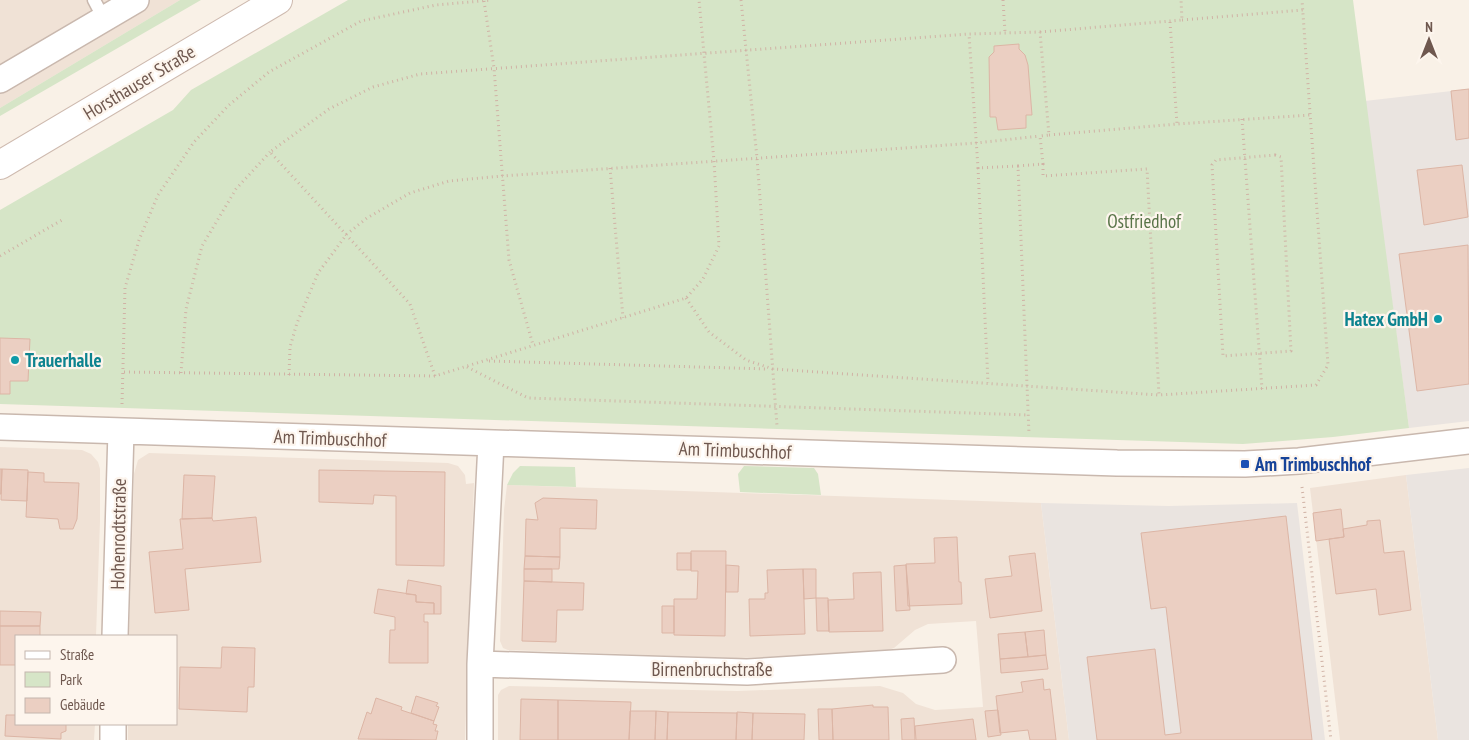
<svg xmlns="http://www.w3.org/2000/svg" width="1469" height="740" font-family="'PT Sans Narrow',sans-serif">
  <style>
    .residential { fill: #f0e2d6 }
    .industrial { fill: #eae4e0 }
    .green { fill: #d6e5c7 }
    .building { fill: #ebcfc2; stroke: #dcb5a5 }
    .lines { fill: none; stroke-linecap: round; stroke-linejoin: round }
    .lane-casing { stroke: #c9b8ae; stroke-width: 15 }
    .street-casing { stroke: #c9b8ae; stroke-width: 28 }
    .secondary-casing { stroke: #cebaaf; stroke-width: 30 }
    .path { stroke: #d0b2a5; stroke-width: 3; stroke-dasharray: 1 4; stroke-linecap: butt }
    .lane { stroke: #fff; stroke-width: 12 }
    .street { stroke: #fff; stroke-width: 25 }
    .secondary { stroke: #fff; stroke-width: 28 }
    .culture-dot { fill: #0f9aa8; stroke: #fdf5ed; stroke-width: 2 }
    .transit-dot { fill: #1a4fb4; stroke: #fdf5ed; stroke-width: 2 }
    .labels { text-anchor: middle; stroke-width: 4.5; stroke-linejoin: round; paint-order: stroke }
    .street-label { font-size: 19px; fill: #6f584f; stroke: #fdf5ed }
    .park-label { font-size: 19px; fill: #597448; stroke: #fdf5ed }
    .culture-label { font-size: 19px; font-weight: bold; fill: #0d838f; stroke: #fdf5ed; text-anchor: end }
    .transit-label { font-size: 19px; font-weight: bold; fill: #164399; stroke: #fdf5ed; text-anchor: start }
  </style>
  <rect width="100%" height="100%" fill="#f9f1e7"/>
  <path class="residential" d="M0,0H180L0,108Z
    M0,447L82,450L91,454L98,462L100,469V521L96,636H16V724H95L94,740H0Z
    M149,453L448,463L458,466L465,475L466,484L474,483L465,740H128V724H176V636H129L134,474L138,460Z
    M1406,475L1438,740H1340L1310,488Z
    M507,485L1041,503L1069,740H498V695L501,690L509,686L737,691L880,686L903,693L916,704L935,710L983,707L976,621L928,624L915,630L894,648L883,652L737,658L508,650L503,648L500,641L504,510Z"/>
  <path class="industrial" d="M1469,89V421L1409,428L1365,101Z
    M1469,468V740H1438L1406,475Z
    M1041,503L1169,506L1297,503L1325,740H1069Z"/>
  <path class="green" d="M180,0H201L0,116V108Z
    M348,0H1353L1409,428L1333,437L1243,444L0,404V210L173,110L191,90Z
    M520,466L575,467L576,487L507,485L513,473Z
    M744,466L814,468L818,474L821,495L740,492L738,474Z"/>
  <path class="building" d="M1019,44V49L1025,55L1028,65L1032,115H1026V128L998,130L996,117H990L989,57L994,52V46Z
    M1469,89V138L1456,140L1451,91Z
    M1462,165L1468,217L1424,225L1417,170Z
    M1468,245L1469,384L1417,391L1399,254Z
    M0,338L30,339L28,381H10V394H0Z
    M0,469H2L1,494H0Z
    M2,469L28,470L27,501L1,500Z
    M319,470L445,472L444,566L396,565V496L374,495L373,504L319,502Z
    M28,472L44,473V482L79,483L77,519L73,529H60L58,519L26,517Z
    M184,475L215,476L212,518L182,519Z
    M543,498L597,500L596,529L560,528V557L525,556L526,519L538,520L535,503Z
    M1341,509L1344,537L1316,541L1313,513Z
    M1286,516L1312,740H1097L1087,657L1155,649L1165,735L1181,733L1166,607L1151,609L1141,533Z
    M256,517L261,562L185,569L189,610L155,613L149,552L183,549L180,519L212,518L213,521Z
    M1380,520L1384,553L1404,551L1411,610L1379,615L1376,589L1336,594L1329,539L1344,537L1343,529L1367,525V521Z
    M957,537L959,582H961L962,604L908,606L906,564L935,563L934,538Z
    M691,551H726L725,636L674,635V599H697L698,571H691Z
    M677,553H691V570H677Z
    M1035,553L1042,611L990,618L985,579L1012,576L1009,556Z
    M525,556L560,557L559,569H524Z
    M726,565L739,566L738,592H726Z
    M906,565L910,610L896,611L894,566Z
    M524,569H552V582L524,581Z
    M803,569H816V598L804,599Z
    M803,569L805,634L750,636L749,599H765V593H768L767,570Z
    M881,572L883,631L829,632L828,600L854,599L853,573Z
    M408,580L441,586V614H434V603L416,602V595L406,594Z
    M524,581L584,583L583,610H557L556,642L522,641Z
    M378,589L416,595V602L434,603V614H424V622H428V663H389L390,630H395V617L374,613Z
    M816,598H828L829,631H817Z
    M662,606H674V633H662Z
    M0,611L41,612L40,626H0Z
    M0,626H40V636H16V665H0Z
    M1044,630L1046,655L1028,657L1025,632Z
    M1025,632L1028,657L1000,659L998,634Z
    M222,647L255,648L254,687H248L247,712L179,709L180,667L221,668Z
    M1046,655L1048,669L1001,673L1000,659Z
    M1043,679L1044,690L1050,689L1056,740H1030L1028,730L1000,733L996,696L1023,692L1021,682Z
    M416,696L438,703L436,706L439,707L434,721L411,713Z
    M376,698L402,707L401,710L434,721L433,724L437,725L435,731H438L436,740L358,739L367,712L371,714Z
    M521,699L558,700V740H520Z
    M558,700L631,702L629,740H558Z
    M873,705V707H888L889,740H833L832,709Z
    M818,709H832L833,740H819Z
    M998,710L1001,735L988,737L985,711Z
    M630,711H656L655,740H629Z
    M656,711L668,712L667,740H655Z
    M668,712L737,713L736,740H667Z
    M737,712L753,713L752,740H736Z
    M753,713L805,714L804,740H752Z
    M6,715H16V724H66V731L61,733V739L5,736Z
    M914,718L915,740H902L901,719Z
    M973,719L976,740H916L915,726Z"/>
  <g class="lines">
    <g class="lane-casing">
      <path id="lane" d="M94,0L104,19"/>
    </g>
    <g class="street-casing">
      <path id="street" d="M0,80L136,0
        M0,427L1117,463L1245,464L1299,461L1469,441
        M115,636L121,431
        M480,664L747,672L943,660
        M113,740V724
        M480,740V664L491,443"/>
    </g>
    <g class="secondary-casing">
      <path id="secondary" d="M0,165L278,0"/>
    </g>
    <path class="path" d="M741,0L757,158L777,426
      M1003,0L1005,32
      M484,1L494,68L509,260L533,345
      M1182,20L1303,10
      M1170,22L1177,124
      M1040,32L1182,20L1181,0
      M1242,119L1262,389
      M1049,135L1177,124L1310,115
      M1275,155L1281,157L1291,351L1223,356L1212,165L1216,160Z
      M1043,164V176L1147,169L1159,395
      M1018,166L978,168L969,34L1040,32L1049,135L1040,136L1043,164L1018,166L1029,434
      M610,168L623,318
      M978,168L988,383
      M0,256L62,220
      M686,298L709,332L746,360L773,369L1159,395L1316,385L1328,365L1302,0
      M489,361L768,369
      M467,367L528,398L1028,415
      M124,372L435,376L686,298L703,279L719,246L714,161L699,0
      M181,373L186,309L202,246L236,189L270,152
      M289,375L290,347L297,323L318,273L347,234L367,218L410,193L449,181L502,176L976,143L1040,136
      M435,376L410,304L270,152L329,109L373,87L420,74L969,34
      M122,404L125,288L139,240L158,195L194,142L229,105L269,72L361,21L436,5L492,0
      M1302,487L1331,740"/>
    <use href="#lane" class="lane"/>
    <use href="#street" class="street"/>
    <use href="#secondary" class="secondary"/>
  </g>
  <g class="culture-dot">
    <circle cx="1438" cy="319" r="5"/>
    <circle cx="15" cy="360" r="5"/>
  </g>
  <rect class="transit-dot" x="1240" y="459" width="10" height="10" rx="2.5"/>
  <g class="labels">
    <g class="street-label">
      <text transform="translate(139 82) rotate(-31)" y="7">Horsthauser Straße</text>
      <text transform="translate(330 438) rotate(2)" y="7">Am Trimbuschhof</text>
      <text transform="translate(735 450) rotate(2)" y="7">Am Trimbuschhof</text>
      <text transform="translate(118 534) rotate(-89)" y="7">Hohenrodtstraße</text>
      <text x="712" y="676">Birnenbruchstraße</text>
    </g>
    <g class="park-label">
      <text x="1144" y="228">Ostfriedhof</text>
    </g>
    <g class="culture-label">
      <text x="1428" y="326">Hatex GmbH</text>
      <text x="25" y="367" text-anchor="start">Trauerhalle</text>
    </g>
    <g class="transit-label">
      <text x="1255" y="471">Am Trimbuschhof</text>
    </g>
  </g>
  <rect x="15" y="635" width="162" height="90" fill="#fdf5ed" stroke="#c4b6ae"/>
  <rect x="25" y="651" width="25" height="8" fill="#ffffff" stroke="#c4b6ae"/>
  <text x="60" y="660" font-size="15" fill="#6f584f">Straße</text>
  <rect x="25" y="672" width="25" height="15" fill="#d6e5c7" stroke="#c4b6ae"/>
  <text x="60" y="685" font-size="15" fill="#6f584f">Park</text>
  <rect x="25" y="698" width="25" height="15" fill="#ebcfc2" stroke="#c4b6ae"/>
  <text x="60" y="710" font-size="15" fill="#6f584f">Gebäude</text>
  <g transform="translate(1429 40)" stroke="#fdf5ed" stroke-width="4" paint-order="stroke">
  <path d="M0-4L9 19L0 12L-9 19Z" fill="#6f584f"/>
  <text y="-8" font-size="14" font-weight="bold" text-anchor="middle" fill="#6f584f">N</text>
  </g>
</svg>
